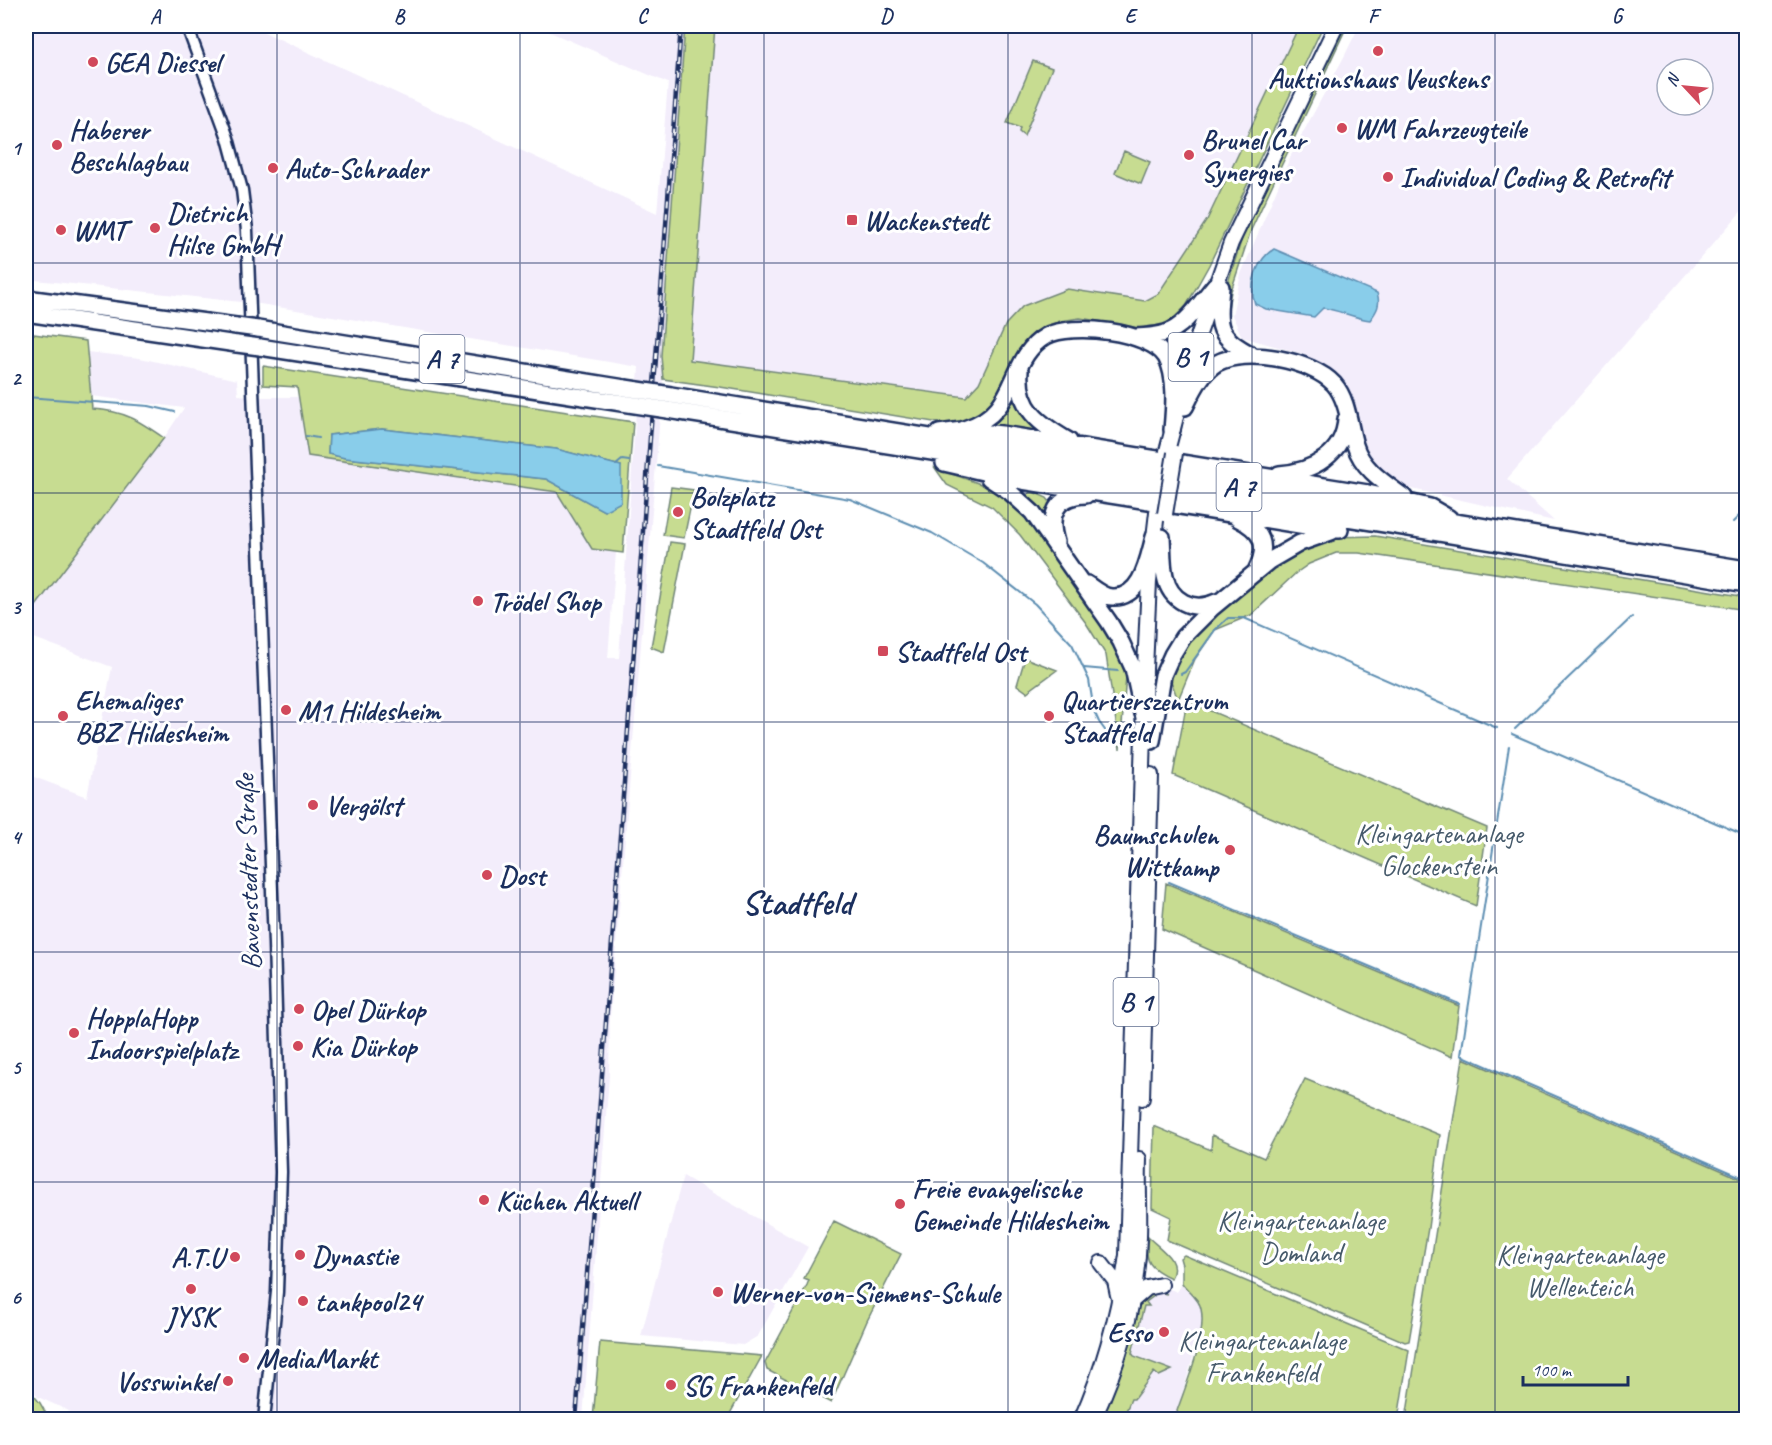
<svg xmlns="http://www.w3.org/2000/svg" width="1772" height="1445" font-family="Caveat,sans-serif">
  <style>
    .built { fill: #f3edfb; fill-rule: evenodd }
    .green { fill: #c7dc91; stroke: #718678; stroke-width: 1.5; fill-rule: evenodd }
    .water { fill: #89cdea; stroke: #5d8eb2; stroke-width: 1.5 }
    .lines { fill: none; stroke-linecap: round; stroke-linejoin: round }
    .stream { stroke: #5d8eb2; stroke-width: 2 }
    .tertiary-casing { stroke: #1b2f5e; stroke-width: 15 }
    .primary-casing { stroke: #1b2f5e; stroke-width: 18 }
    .motorway-casing { stroke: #1b2f5e; stroke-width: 20 }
    .tertiary { stroke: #fff; stroke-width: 10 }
    .primary { stroke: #fff; stroke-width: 14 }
    .motorway { stroke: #fff; stroke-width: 15 }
    .rail-casing { stroke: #1b2f5e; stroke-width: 4.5 }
    .rail { stroke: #fff; stroke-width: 2; stroke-dasharray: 7; stroke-linecap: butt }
    .primary-bridge-casing { stroke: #1b2f5e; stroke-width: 18; stroke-linecap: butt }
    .motorway-bridge-casing { stroke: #1b2f5e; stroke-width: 20; stroke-linecap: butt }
    .primary-bridge { stroke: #fff; stroke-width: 14 }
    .motorway-bridge { stroke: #fff; stroke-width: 15 }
    .grid { fill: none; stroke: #1b2f5e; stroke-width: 1.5; stroke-opacity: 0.55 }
    .poi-dot { fill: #d1495b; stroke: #fff; stroke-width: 2 }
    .labels { text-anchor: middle; stroke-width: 6; stroke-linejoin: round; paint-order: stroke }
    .shield { fill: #fff; stroke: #5f6d8e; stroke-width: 1.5 }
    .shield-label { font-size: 27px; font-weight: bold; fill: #1b2f5e }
    .poi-label { font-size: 28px; font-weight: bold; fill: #1b2f5e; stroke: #fff; text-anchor: start }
    .park-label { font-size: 28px; fill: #465a6b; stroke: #fff }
    .street-label { font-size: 28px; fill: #1b2f5e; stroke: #fff }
    .district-label { font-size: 34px; font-weight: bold; fill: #1b2f5e; stroke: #fff }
    .neatline { fill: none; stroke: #1b2f5e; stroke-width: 2 }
    .grid-label { font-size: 20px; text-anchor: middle; font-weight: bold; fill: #1b2f5e }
  </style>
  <rect width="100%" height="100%" fill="#fff"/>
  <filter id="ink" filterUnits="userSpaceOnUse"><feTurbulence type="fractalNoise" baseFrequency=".0167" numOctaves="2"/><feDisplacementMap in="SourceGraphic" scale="12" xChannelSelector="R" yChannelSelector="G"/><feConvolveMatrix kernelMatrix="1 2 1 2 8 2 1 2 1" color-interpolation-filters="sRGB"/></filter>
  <g filter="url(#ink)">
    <path class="built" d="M26,26H251L657,213L668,83L536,26H685L661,356L663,379L610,1019L609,1076L583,1419H65L69,1411L38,1397L26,1383V774L87,797L112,667L26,635V619L164,438L184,408L91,396L87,352L140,358L237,380L238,395L263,397H299L308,456L557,492L592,549L616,552L608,658H619L639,367L260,304L26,279Z
      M715,26H1299L1207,220L1158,294L1145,301L1067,290L998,341L979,383L966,397L690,360Z
      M1359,26H1746V206L1507,479L1554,521L1408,488L1386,475L1364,446L1356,409L1346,384L1328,366L1303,354L1242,337L1232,315L1241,274L1292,153L1345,55ZM1667,69H1703V105H1667Z
      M683,1176L808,1247L758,1336L743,1345L641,1336Z
      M1142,1278L1177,1292L1182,1283L1194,1297L1201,1308L1202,1323L1200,1334L1177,1411L1180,1419L1099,1420L1122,1365L1131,1338Z"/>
    <path class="green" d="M685,26H715L690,360L966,397L979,383L1006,324L1023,306L1067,289L1145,301L1158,294L1207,220L1299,26H1323L1209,265L1186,306L1168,324L1140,328L1080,318L1060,321L1041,330L1020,352L992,408L958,426L720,387L663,379L661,356Z
      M1339,26H1347L1251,230L1231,291L1226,319L1223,298L1245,229L1263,187Z
      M1033,61L1052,68L1024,136L1019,132L1020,128L1007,123Z
      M1124,151L1150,162L1141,184L1115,173Z
      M26,333L86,341L92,409C125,411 138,420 164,438L26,619Z
      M263,366L633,422L623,553L592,549L557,492L308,456L297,387L263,385ZM382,429L556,449L621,466L604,511L546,479L345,458L328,454L329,435Z
      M1012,401L1019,405L1041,435L978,427L1003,411Z
      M935,468L992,488L1024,515L1114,643L1126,676L1120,749L1106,655L1086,623L1020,535L992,507L947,485Z
      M671,487L694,490L684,538L663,535Z
      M1031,491L1047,498L1050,502L1044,516L1034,508L1026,497Z
      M1375,536L1746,597V610L1359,553H1336L1309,564L1296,573L1251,615L1215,630L1195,659L1178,700L1168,673L1175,657L1214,612L1289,555L1335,537Z
      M670,542L685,544L664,652L651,647Z
      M1025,658L1057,670L1027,692L1017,685Z
      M1187,701L1487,828L1476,906L1173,775Z
      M1166,883L1459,1006L1452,1057L1162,929Z
      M1463,1058L1746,1181V1419H1406Z
      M1305,1079L1440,1135L1428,1228L1409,1341L1405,1342L1167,1240L1171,1217L1152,1208L1154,1126L1211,1150L1212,1135L1264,1158Z
      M834,1221L901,1254L867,1321L831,1403L767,1370L765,1363L807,1285L809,1280L804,1278Z
      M1148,1237C1160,1249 1181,1260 1171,1278C1149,1268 1144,1262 1148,1237Z
      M1184,1255L1409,1350L1398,1419H1180L1177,1411C1186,1385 1207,1335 1201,1309C1199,1298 1188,1292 1182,1283V1265L1180,1258Z
      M1156,1290L1167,1294L1156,1292L1153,1294L1154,1296L1146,1302L1149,1306H1144L1132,1353L1134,1356L1172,1370L1159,1376L1154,1372L1134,1399H1131L1126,1411L1147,1419H1117L1108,1416L1106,1419L1099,1420L1134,1329L1140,1300Z
      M600,1342L762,1356L727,1419H593Z
      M26,1386L40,1403L49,1419H26Z"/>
    <path class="water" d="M1274,249L1377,293C1381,304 1377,311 1370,320C1353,318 1339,310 1323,308L1314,317L1266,309L1255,304C1248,285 1257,259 1274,249Z
      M382,429L556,449L621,466V502L604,511L546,479L345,458L328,454L329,435Z"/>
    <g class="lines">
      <path class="stream" d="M26,397L149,406L175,412
        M306,436L318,438
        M616,465L622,460L629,461
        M658,466L850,499L932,533L983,563L1035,604L1072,644L1089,680L1094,711L1099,722L1107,733
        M1733,522L1746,509
        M1084,668L1118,671
        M1181,674L1185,672L1215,630L1228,618H1244L1497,728
        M1515,729L1632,617
        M1512,734L1746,836
        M1509,746L1461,1055L1746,1179
        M1169,882L1459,1004"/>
      <g class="tertiary-casing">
        <path id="tertiary" d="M187,26L228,138L242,190L247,230L274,944L281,1172L277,1292L264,1420"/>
      </g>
      <g class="primary-casing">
        <path id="primary" d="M1167,451L1195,345L1231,243L1336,26
          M1142,1098L1151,775
          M1101,1263L1115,1281L1118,1295
          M1132,1301L1147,1288L1161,1285
          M1081,1420C1105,1366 1119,1312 1127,1255L1145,669L1149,581L1157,512
          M1093,1420C1120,1362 1137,1301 1139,1237C1140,1211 1138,1185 1139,1159"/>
      </g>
      <g class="motorway-casing">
        <path id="motorway" d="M1221,287C1217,328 1216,336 1254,356
          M26,298L236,326
          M26,313L237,344
          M258,329L625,388
          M1137,337C1146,336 1156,336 1165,333C1186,327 1201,301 1215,285
          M260,347L622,403
          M1020,371C1017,409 1040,424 1069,441
          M671,395L1746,569
          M1185,407C1193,391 1201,373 1217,363C1246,347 1312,360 1334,384C1348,400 1349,425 1355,445C1362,469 1385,483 1404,497
          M668,410L1391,525L1746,584
          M964,429C1021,412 1006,359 1046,336C1071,322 1150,331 1166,357C1177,377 1174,408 1172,430
          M939,433L962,430L1002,434L1368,493L1430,507L1449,518
          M944,463L1022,481L1312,527L1340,530
          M1279,474C1313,472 1344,454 1346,419
          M989,478L1010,492L1032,512L1109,622L1121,642L1133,668L1143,714
          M1237,518C1263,531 1269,545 1256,571
          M1162,537C1163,550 1162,563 1165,576C1170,601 1193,613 1216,602
          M1056,542C1048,515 1055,496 1086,495
          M1087,584C1094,589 1103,597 1112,597C1142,599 1148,558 1154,537
          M1152,741L1163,675L1172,655L1183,637L1212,608L1269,561L1300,543L1331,532"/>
      </g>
      <use href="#tertiary" class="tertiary"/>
      <use href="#primary" class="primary"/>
      <use href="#motorway" class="motorway"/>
      <g class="rail-casing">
        <path id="rail" d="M576,1420L681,26"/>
      </g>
      <use href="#rail" class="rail"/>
      <g class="primary-bridge-casing">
        <path id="primary-bridge" d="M1165,514L1175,453"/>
      </g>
      <g class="motorway-bridge-casing">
        <path id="motorway-bridge" d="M236,326L258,329
          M237,344L260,347
          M625,388L671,395
          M622,403L668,410"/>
      </g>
      <use href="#primary-bridge" class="primary-bridge"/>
      <use href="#motorway-bridge" class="motorway-bridge"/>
    </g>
  </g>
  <path class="grid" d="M277,26V1420M520,26V1420M764,26V1420M1008,26V1420M1252,26V1420M1495,26V1420M26,263H1746M26,493H1746M26,722H1746M26,952H1746M26,1182H1746"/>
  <g class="poi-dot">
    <circle cx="1378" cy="51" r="6"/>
    <circle cx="93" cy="62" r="6"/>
    <circle cx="1342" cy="128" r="6"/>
    <circle cx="57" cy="145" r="6"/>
    <circle cx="1189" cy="155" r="6"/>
    <circle cx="273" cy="168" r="6"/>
    <circle cx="1388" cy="177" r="6"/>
    <rect x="846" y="214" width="12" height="12" rx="3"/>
    <circle cx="155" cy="228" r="6"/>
    <circle cx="61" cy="230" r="6"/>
    <circle cx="678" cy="512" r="6"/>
    <circle cx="478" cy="601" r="6"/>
    <rect x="877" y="645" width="12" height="12" rx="3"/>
    <circle cx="286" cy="710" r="6"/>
    <circle cx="63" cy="716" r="6"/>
    <circle cx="1049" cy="716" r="6"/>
    <circle cx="313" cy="805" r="6"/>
    <circle cx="1230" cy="850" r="6"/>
    <circle cx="487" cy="875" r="6"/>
    <circle cx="299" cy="1009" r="6"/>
    <circle cx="74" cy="1033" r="6"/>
    <circle cx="298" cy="1046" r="6"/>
    <circle cx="484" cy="1200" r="6"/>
    <circle cx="900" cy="1204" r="6"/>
    <circle cx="300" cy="1255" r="6"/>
    <circle cx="235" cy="1257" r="6"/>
    <circle cx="191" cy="1289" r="6"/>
    <circle cx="718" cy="1292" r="6"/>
    <circle cx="303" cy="1301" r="6"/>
    <circle cx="1164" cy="1332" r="6"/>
    <circle cx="244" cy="1358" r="6"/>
    <circle cx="228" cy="1381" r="6"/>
    <circle cx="671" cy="1385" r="6"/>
  </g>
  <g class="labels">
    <g class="shield">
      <rect x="1168.5" y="333" width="45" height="48" rx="4.5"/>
      <rect x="419.5" y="335" width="45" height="48" rx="4.5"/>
      <rect x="1216.5" y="463" width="45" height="48" rx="4.5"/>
      <rect x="1113.5" y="978" width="45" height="48" rx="4.5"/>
    </g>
    <g class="shield-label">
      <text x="1191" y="366">B 1</text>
      <text x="442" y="368">A 7</text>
      <text x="1239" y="496">A 7</text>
      <text x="1136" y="1011">B 1</text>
    </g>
    <g class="poi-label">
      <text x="105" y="72">GEA Diessel</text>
      <text x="1378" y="88" text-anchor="middle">Auktionshaus Veuskens</text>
      <text x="1354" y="138">WM Fahrzeugteile</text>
      <text x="69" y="139">Haberer<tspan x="69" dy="32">Beschlagbau</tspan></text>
      <text x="1201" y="149">Brunel Car<tspan x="1201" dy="32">Synergies</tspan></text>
      <text x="285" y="178">Auto-Schrader</text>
      <text x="1400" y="187">Individual Coding &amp; Retrofit</text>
      <text x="167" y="222">Dietrich<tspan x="167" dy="32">Hilse GmbH</tspan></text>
      <text x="864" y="230">Wackenstedt</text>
      <text x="73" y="240">WMT</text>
      <text x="690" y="506">Bolzplatz<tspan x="690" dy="32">Stadtfeld Ost</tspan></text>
      <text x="490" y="611">Trödel Shop</text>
      <text x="895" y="661">Stadtfeld Ost</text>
      <text x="75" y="710">Ehemaliges<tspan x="75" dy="32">BBZ Hildesheim</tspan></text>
      <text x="1061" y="710">Quartierszentrum<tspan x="1061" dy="32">Stadtfeld</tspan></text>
      <text x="298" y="720">M1 Hildesheim</text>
      <text x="325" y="815">Vergölst</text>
      <text x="1218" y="844" text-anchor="end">Baumschulen<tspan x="1218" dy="32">Wittkamp</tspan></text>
      <text x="499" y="885">Dost</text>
      <text x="311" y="1019">Opel Dürkop</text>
      <text x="86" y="1027">HopplaHopp<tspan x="86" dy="32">Indoorspielplatz</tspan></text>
      <text x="310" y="1056">Kia Dürkop</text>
      <text x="912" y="1198">Freie evangelische<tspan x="912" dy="32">Gemeinde Hildesheim</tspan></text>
      <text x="496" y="1210">Küchen Aktuell</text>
      <text x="312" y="1265">Dynastie</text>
      <text x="223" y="1267" text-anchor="end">A.T.U</text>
      <text x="730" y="1302">Werner-von-Siemens-Schule</text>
      <text x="315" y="1311">tankpool24</text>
      <text x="191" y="1326" text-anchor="middle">JYSK</text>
      <text x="1152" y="1342" text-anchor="end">Esso</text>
      <text x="256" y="1368">MediaMarkt</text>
      <text x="216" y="1391" text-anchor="end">Vosswinkel</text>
      <text x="683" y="1395">SG Frankenfeld</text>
    </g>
    <g class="park-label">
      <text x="1439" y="843">Kleingartenanlage<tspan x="1439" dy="32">Glockenstein</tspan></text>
      <text x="1301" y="1230">Kleingartenanlage<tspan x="1301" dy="32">Domland</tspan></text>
      <text x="1580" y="1264">Kleingartenanlage<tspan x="1580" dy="32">Wellenteich</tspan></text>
      <text x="1262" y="1350">Kleingartenanlage<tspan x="1262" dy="32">Frankenfeld</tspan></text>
    </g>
    <g class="street-label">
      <text transform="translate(247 872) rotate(-92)" y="10">Bavenstedter Straße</text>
    </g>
    <g class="district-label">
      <text x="797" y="914">Stadtfeld</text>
    </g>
  </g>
  <rect width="1772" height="1445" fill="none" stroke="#fff" stroke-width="66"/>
  <g transform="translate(1685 87) rotate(296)"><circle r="28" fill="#ffffff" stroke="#a4acbf" stroke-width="1.5"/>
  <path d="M0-4.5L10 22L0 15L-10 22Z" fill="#d1495b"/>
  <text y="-9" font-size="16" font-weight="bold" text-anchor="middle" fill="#1b2f5e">N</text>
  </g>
  <path d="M1523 1376v9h105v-9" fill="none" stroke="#1b2f5e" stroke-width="3"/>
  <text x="1532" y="1376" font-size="18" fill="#1b2f5e" stroke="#ffffff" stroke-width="4.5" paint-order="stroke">100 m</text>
  <rect x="33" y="33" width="1706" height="1379" class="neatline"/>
  <g class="grid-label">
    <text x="155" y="23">A</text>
    <text x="399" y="23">B</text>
    <text x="642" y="23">C</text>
    <text x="886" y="23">D</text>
    <text x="1130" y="23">E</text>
    <text x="1373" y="23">F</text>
    <text x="1617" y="23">G</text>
    <text x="16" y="155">1</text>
    <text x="16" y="385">2</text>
    <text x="16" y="614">3</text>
    <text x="16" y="844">4</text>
    <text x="16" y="1074">5</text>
    <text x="16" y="1304">6</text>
  </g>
</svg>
